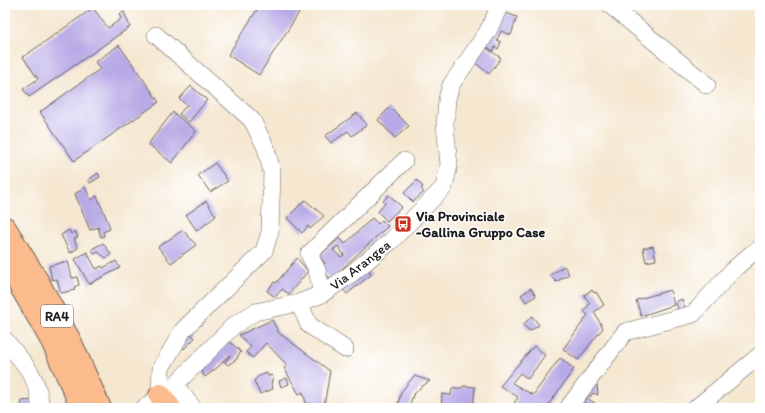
<svg xmlns="http://www.w3.org/2000/svg" width="765" height="413" font-family="Itim,sans-serif">
  <style>
    .building { fill: #b8aae6; fill-rule: evenodd }
    .lines { fill: none; stroke-linecap: round; stroke-linejoin: round }
    .minor-casing { stroke: #68635b; stroke-width: 18 }
    .highway-casing { stroke: #68635b; stroke-width: 24 }
    .minor { stroke: #fff; stroke-width: 17 }
    .highway { stroke: #fbbb8d; stroke-width: 22 }
    .labels { text-anchor: middle; stroke-width: 3; stroke-linejoin: round; paint-order: stroke }
    .shield { fill: #fff; stroke: #606060; stroke-width: 1 }
    .shield-label { font-size: 13px; font-weight: bold; fill: #1c1c1c }
    .poi-label { font-size: 14px; font-weight: bold; fill: #1c1c1c; stroke: #fff; text-anchor: start }
    .street-label { font-size: 14px; fill: #1c1c1c; stroke: #fff }
  </style>
  <rect width="100%" height="100%" fill="#fff"/>
  <filter id="ink" filterUnits="userSpaceOnUse"><feTurbulence type="fractalNoise" baseFrequency=".025" numOctaves="2"/><feDisplacementMap in="SourceGraphic" scale="8" xChannelSelector="R" yChannelSelector="G"/><feConvolveMatrix kernelMatrix="1 2 1 2 8 2 1 2 1" color-interpolation-filters="sRGB"/></filter>
  <filter id="wash" filterUnits="userSpaceOnUse"><feTurbulence type="fractalNoise" baseFrequency=".012" numOctaves="4" result="noise"/><feDisplacementMap in="SourceGraphic" scale="16" xChannelSelector="R" yChannelSelector="G"/><feGaussianBlur stdDeviation="0.9" result="paint"/><feColorMatrix in="noise" values="0 0 0 0 0 0 0 0 0 0 0 0 0 0 0 0 0 1.4 0 .05"/><feComposite in="paint" operator="in"/></filter>
  <g filter="url(#wash)">
    <rect width="100%" height="100%" fill="#f5e7d0"/>
    <g id="blocks">
      <path class="building" d="M260,5H291L300,11L259,75L228,55Z
        M93,8L108,28L121,19L119,14L124,12L130,27L29,97L23,89L38,79L23,57Z
        M501,11L517,17L511,35L501,31L497,40L501,42L498,49L495,47L493,51L485,45Z
        M119,45L159,102L74,161L40,112L100,69L95,62Z
        M484,46L501,58L489,74L473,61Z
        M191,86L207,100L189,122L179,114L187,105L179,99Z
        M390,107L409,126L395,138L378,120Z
        M173,112L196,131L172,163L148,144Z
        M357,113L367,125L352,136L348,131L331,143L325,136Z
        M215,163L228,181L210,192L198,175Z
        M98,173L100,177L90,183L88,180Z
        M417,180L423,187L421,189L424,192L413,202L404,193Z
        M85,187L91,200L97,196L108,222L110,229L103,232L104,236L101,237L98,227L90,230L75,194Z
        M389,195L402,207L387,221L378,212L385,203L383,201Z
        M305,200L324,216L310,229L308,226L302,233L287,218Z
        M206,201L216,216L197,231L186,215Z
        M372,218L378,224L382,220L388,226L331,279L320,268L325,263L319,256L340,238L345,244ZM338,246L344,255L341,257L333,250Z
        M69,230L71,234L75,231L78,237L74,239L78,248L70,253L61,235Z
        M183,230L196,245L171,263L158,247Z
        M103,243L111,254L106,258L98,252L94,254L92,249Z
        M653,246L656,260L646,262L643,248Z
        M87,252L96,269L102,266L103,268L116,261L120,268L89,284L75,259Z
        M297,258L308,271L289,294L282,289L275,297L267,291L274,282L276,283Z
        M68,261L72,278L77,277L79,285L74,287L75,290L61,293L57,279L52,280L49,266Z
        M564,266L569,274L556,282L550,275Z
        M365,267L372,274L347,294L341,287Z
        M531,288L536,296L526,302L521,295Z
        M592,290L594,293L596,292L604,305L594,312L603,328L578,360L563,349L588,315L584,311L590,303L584,295Z
        M670,290L674,305L641,316L636,300Z
        M682,299L685,308L678,310L676,302Z
        M532,316L539,325L530,331L523,325Z
        M272,320L279,333L330,371L324,406L306,403L303,392L299,394L284,368L287,365L266,343L253,358L246,352L251,347L239,335Z
        M189,332L195,338L184,349L178,342Z
        M229,341L241,352L237,357L238,358L228,365L225,362L230,356L229,355L218,367L205,377L200,369Z
        M534,346L545,355L528,379L520,373L512,383L533,395L560,358L574,369L546,408H511L518,397L500,386Z
        M267,373L268,376L272,375L273,380L271,381L273,389L260,394L254,381L259,376Z
        M414,376L430,381L421,387L413,395L409,408H397L401,392Z
        M287,378L289,384L281,387L279,381Z
        M590,381L597,385L598,395L593,393L590,397L583,392Z
        M463,386L475,387L473,408H441L442,394L451,395L452,388H462Z
        M587,398L596,404L597,408H580Z
        M36,400V408H22L21,401Z"/>
    </g>
  </g>
  <g filter="url(#ink)">
    <use href="#blocks" fill-opacity="0" stroke="#68635b" stroke-width="1"/>
    <g class="lines">
      <g class="minor-casing">
        <path id="minor" d="M610,5L707,85
          M156,35L252,120L266,148L272,172L270,232L264,251L183,330L161,368L160,395
          M322,294L317,270L309,254L404,161
          M299,303L309,325L345,349
          M5,340C23,363 40,377 40,408
          M175,385L193,408
          M144,408L175,385L233,326L255,312L299,303L322,294L351,274L391,241L444,187L449,165L445,124L447,99L451,85L488,31L500,5
          M568,408L625,332L693,314L733,270L751,254L760,249
          M696,408L760,355"/>
      </g>
      <g class="highway-casing">
        <path id="highway" d="M5,228L38,282L70,341L100,408
          M5,259L52,341L82,408
          M160,395L170,408"/>
      </g>
      <use href="#minor" class="minor"/>
      <use href="#highway" class="highway"/>
    </g>
  </g>
  <defs>
    <g id="bus-square" transform="scale(0.9)"><rect x="-9" y="-9" width="18" height="18" rx="4" fill="#c8321e" stroke="#fff"/><path d="M-5-6H5V4H4V6H2V4H-2V6H-4V4H-5ZM-3.5-4V0h7V-4ZM-3.5 1.2v1.5H-2V1.2ZM2 1.2v1.5H3.5V1.2Z" fill="#fff"/></g>
  </defs>
  <g fill-rule="evenodd">
    <use href="#bus-square" x="403" y="224"/>
  </g>
  <g class="labels">
    <rect class="shield" x="41" y="305" width="32" height="22" rx="3"/>
    <g class="shield-label">
      <text x="57" y="321">RA4</text>
    </g>
    <g class="poi-label">
      <text x="416" y="221">Via Provinciale<tspan x="416" dy="16">-Gallina Gruppo Case</tspan></text>
    </g>
    <g class="street-label">
      <text transform="translate(360 265) rotate(-38)" y="5">Via Arangea</text>
    </g>
  </g>
  <rect width="765" height="413" fill="none" stroke="#fff" stroke-width="20"/>
</svg>
